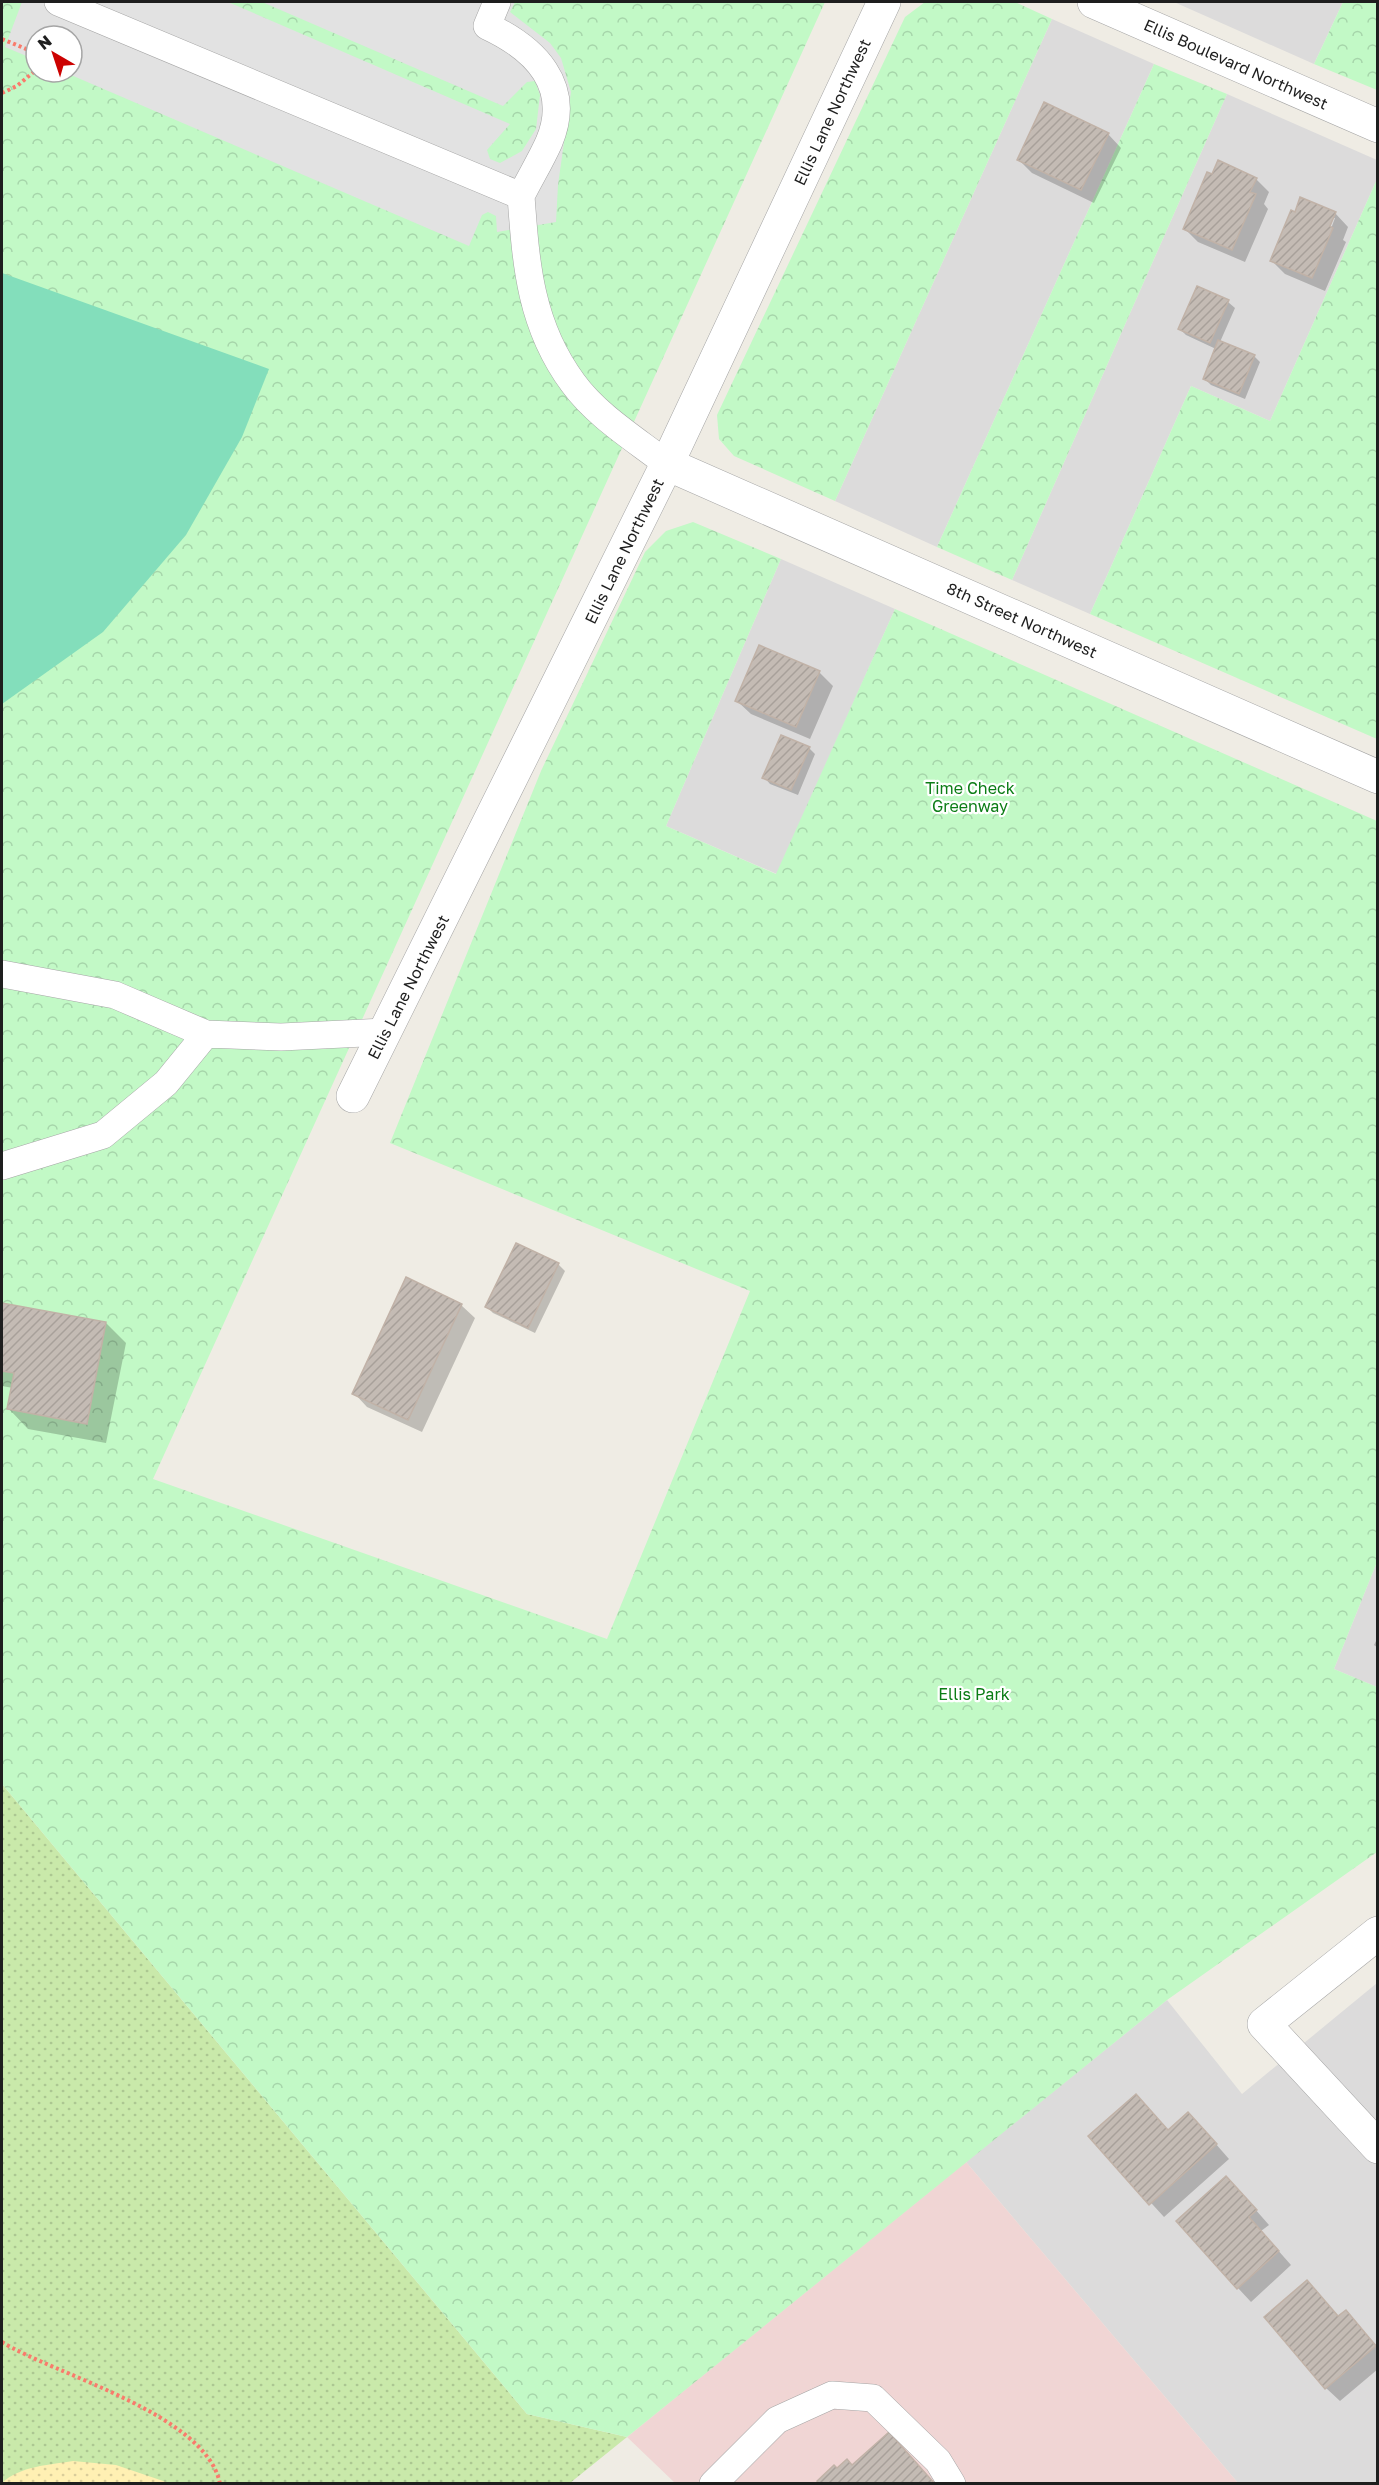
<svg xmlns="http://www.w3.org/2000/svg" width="1379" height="2485" font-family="'Golos Text',sans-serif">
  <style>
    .residential { fill: #dcdbdb }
    .commercial { fill: #f0d5d4 }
    .grass { fill: url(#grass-dots) }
    .sand { fill: url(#sand-dots) }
    .park { fill: url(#park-crowns); fill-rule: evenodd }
    .pitch { fill: #83debb }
    .parking { fill: #e2e2e2 }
    .shadow { fill: #0003; fill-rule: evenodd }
    .building { fill: url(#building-hatch); stroke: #c1b2a7; stroke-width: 1.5 }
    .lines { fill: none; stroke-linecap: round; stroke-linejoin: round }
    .service-casing { stroke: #a5a5a5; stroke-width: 28 }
    .minor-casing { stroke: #a5a5a5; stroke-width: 34 }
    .tertiary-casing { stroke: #a5a5a5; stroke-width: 34 }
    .path { stroke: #f97b6c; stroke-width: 4; stroke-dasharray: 3 3; stroke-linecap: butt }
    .service { stroke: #fff; stroke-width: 27 }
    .minor { stroke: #fff; stroke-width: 33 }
    .tertiary { stroke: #fff; stroke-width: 33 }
    .labels { text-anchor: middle; stroke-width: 4.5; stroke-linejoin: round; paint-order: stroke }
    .street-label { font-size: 16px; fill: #1e1e1e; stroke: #fff }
    .park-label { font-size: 16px; fill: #0c7d16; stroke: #fff }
  </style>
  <defs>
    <pattern id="grass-dots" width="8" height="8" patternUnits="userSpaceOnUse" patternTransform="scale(1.5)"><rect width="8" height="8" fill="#c9e9aa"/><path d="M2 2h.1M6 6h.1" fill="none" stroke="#acc792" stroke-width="1.8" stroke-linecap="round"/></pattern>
    <pattern id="sand-dots" width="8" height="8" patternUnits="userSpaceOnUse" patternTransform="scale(1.5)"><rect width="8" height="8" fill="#fff0b3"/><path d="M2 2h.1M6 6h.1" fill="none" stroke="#dacd9a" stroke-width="1.8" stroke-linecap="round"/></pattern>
    <pattern id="park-crowns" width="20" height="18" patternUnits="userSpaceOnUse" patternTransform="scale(1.5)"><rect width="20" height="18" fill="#c2f9c6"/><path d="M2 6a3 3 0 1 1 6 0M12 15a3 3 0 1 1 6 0" fill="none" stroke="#a6d5aa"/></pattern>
    <pattern id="building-hatch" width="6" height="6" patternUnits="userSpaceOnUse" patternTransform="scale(1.5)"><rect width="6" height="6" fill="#c4bbb4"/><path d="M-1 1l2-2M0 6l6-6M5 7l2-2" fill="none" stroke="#a8a09a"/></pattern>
  </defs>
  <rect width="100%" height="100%" fill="#efece4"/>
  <path class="residential" d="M1174,2H1343L1314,64Z
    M1052,19L1154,64L937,547L835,501Z
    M1227,94L1377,160V179L1270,421L1191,386L1090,614L1012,580Z
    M781,559L895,609L777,874L666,826Z
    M1377,1562V1687L1334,1669Z
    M1377,1983V2483H1238L966,2162L1167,2000L1242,2094Z"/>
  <path class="commercial" d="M966,2162L1238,2483H675L627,2437Z"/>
  <path class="grass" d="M2,1784L527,2414L627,2437L570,2483H2Z"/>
  <path class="sand" d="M73,2461L116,2465L169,2483H2C20,2466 49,2465 73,2461Z"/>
  <path class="park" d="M2,2H825L153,1479L607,1639L750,1291L390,1143L541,771L645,552L666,531L693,522L781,559L666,826L776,874L895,609L1377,821V1562L1334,1669L1377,1687V1852L1167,2000L627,2437L527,2414L2,1784ZM36,36H72V72H36Z
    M925,2H1015L1052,19L835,501L734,456L719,439L717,415L905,17Z
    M1343,2H1377V90L1314,64Z
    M1154,64L1227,94L1012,580L937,547Z
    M1377,179V739L1090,614L1191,386L1270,421Z"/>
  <path class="pitch" d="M2,273L269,369L242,437L186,535L103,632L2,704Z"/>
  <path class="parking" d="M22,2H228L510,124L487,150L490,159L500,163L522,151L536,129L540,95L535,81L527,82L503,106L262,2H515L510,12L550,43L561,58L571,92L558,185L556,222L497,232L496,216L488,212L482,215L469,246L64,72H72V36H36V60L5,47Z"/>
  <path class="shadow" d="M1108,134L1121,148L1094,203L1032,173L1019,160Z
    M1256,179L1269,192L1264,204L1268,209L1245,262L1198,242L1185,229Z
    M1335,213L1348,227L1343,240L1346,242L1325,291L1285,274L1272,261ZM1332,218H1335L1329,234L1326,233Z
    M1228,302L1235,308L1220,342L1254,356L1260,362L1245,399L1211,385L1204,378L1216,349L1186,335L1180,329Z
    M819,672L833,686L810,739L751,714L737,701Z
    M809,748L815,754L798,795L770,784L764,777Z
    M517,1245L559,1265L565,1271L535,1333L493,1313L486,1306Z
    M2,1304L106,1323L126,1343L106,1443L28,1429L9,1409L13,1388L2,1386Z
    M461,1305L475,1318L422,1432L367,1407L354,1393Z
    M1378,1637V1648L1374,1645Z
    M1201,2127L1229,2159L1164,2217L1090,2136Z
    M1240,2192L1269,2225L1261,2231L1291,2265L1251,2302L1238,2288Z
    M1346,2312L1378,2347V2369L1340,2401L1326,2388L1339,2317Z"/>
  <path class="building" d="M1044,102L1109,133L1081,190L1017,160Z
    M1218,160L1257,178L1250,192L1256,194L1232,250L1183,229L1207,172L1212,174Z
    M1300,197L1336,212L1330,226L1333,228L1312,278L1270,261L1291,210L1295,212Z
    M1197,286L1229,300L1210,343L1178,329Z
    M1218,340L1255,355L1239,394L1203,379Z
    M759,645L820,671L796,727L735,701Z
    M781,735L810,747L791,790L762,778Z
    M516,1243L559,1263L528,1328L485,1307Z
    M406,1277L462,1304L408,1420L352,1394Z
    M2,1303L106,1322L87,1424L7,1409L14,1373L2,1371Z
    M1136,2094L1168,2130L1188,2112L1217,2144L1149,2205L1088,2136Z
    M1226,2176L1257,2210L1249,2217L1279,2251L1237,2289L1176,2221Z
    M1307,2280L1338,2316L1346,2310L1376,2346L1325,2389L1264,2317Z
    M889,2432L935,2484H819L817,2481L834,2465L837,2468L847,2459L852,2465Z"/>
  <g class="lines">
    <g class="service-casing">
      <path id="service" d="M58,2L521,196C526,264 530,325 573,383C597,416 635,439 667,464
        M497,2L487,26C534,48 573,85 549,142C541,160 530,178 521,196
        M2,974L115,995L206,1034L281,1037L385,1032
        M2,1166L103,1135L166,1083L206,1034
        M713,2484L777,2420L832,2395L873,2398L938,2461L952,2484"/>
    </g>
    <g class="minor-casing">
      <path id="minor" d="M667,464L1378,777
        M353,1096L667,464L884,2
        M1378,1933L1264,2024L1378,2147"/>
    </g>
    <g class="tertiary-casing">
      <path id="tertiary" d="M1094,2L1378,126"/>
    </g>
    <path class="path" d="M2,39L36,53
      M2,93L17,86L36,70
      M2,2342C55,2375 207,2414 220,2484"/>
    <use href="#service" class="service"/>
    <use href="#minor" class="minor"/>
    <use href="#tertiary" class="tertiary"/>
  </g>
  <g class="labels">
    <g class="street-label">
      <text transform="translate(1236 64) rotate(24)" y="6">Ellis Boulevard Northwest</text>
      <text transform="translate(832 112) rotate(-65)" y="6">Ellis Lane Northwest</text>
      <text transform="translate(624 551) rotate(-64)" y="6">Ellis Lane Northwest</text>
      <text transform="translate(1022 620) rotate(24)" y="6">8th Street Northwest</text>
      <text transform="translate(408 987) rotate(-63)" y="6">Ellis Lane Northwest</text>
    </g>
    <g class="park-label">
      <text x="970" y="794">Time Check<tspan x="970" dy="18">Greenway</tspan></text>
      <text x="974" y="1700">Ellis Park</text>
    </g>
  </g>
  <rect width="1379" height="2485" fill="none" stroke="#1e1e1e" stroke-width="6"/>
  <g transform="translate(54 54) rotate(321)"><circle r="28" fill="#ffffff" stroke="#a5a5a5" stroke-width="1.5"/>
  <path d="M0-4.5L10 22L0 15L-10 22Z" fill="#cc0201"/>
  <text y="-9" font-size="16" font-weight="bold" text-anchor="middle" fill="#1e1e1e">N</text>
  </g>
</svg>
